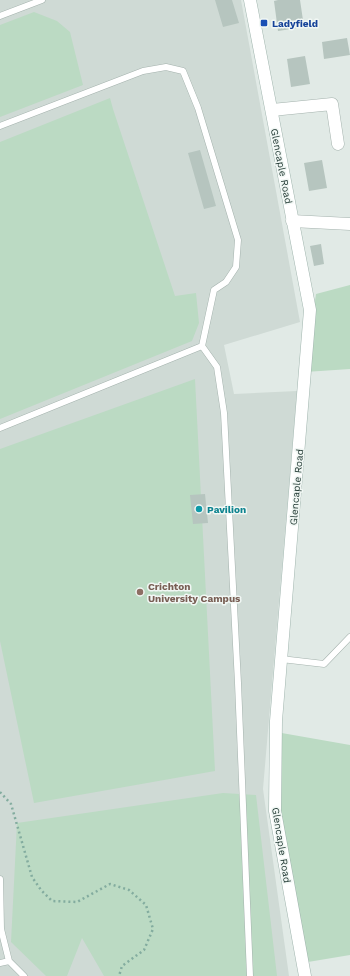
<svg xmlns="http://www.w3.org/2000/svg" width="350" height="976" font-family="'Work Sans',sans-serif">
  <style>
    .built { fill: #cfdad5 }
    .green { fill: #bbdac3 }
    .building { fill: #b6c5bf }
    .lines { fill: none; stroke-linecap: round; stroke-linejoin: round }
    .lane-casing { stroke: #a4b2ad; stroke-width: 7 }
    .street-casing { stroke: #a4b2ad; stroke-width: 13 }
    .secondary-casing { stroke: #a0b5ae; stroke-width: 13 }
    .path { stroke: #83ac9f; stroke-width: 2.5; stroke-dasharray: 2 3; stroke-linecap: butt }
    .lane { stroke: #fff; stroke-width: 6 }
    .street { stroke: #fff; stroke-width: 12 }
    .secondary { stroke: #fff; stroke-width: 12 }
    .transit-dot { fill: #1a4fb4; stroke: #f1f7f4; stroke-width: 1.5 }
    .culture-dot { fill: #0f9aa8; stroke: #f1f7f4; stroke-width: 1.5 }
    .education-dot { fill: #8d6e63; stroke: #f1f7f4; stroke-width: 1.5 }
    .labels { text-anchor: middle; stroke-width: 3; stroke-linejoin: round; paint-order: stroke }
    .transit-label { font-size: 10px; font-weight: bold; fill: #164399; stroke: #f1f7f4; text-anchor: start }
    .street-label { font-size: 10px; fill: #223a34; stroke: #f1f7f4 }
    .culture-label { font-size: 10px; font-weight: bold; fill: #0d838f; stroke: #f1f7f4; text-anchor: start }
    .education-label { font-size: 10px; font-weight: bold; fill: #785e54; stroke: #f1f7f4; text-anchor: start }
  </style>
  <rect width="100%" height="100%" fill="#e1eae6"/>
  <path class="built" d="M0,0H241L300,322L224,345L234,394L297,391L263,789L289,976H0Z"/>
  <path class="green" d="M34,12L57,21L70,32L83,85L0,117V25Z
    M110,98L113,109L175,296L196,293L199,323L192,341L0,419V142Z
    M350,285V369L305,372L316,294Z
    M195,379L215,771L34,803L0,641V449Z
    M276,732L350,745V955L302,963L275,811Z
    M223,793L256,795L277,976H104L82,938L67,976H46L11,942L17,823Z"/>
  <path class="building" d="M215,0H232L239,23L223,27Z
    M278,0H300L304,27L278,31L274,1Z
    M347,38L350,55L324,59L322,42Z
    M305,56L310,84L291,87L287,59Z
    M200,150L216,206L204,209L188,153Z
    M322,160L327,188L309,191L304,163Z
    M321,244L324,264L314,266L310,246Z
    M205,494L208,523L193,524L190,495Z"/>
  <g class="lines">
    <g class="lane-casing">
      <path id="lane" d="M0,16L42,0
        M0,126L143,71L166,67L183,71L198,108L238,240L236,267L226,282L214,290L202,346L217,367L224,413L238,683L250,976
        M0,428L202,346
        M281,659L324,664L350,637
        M0,879L1,929L9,961L24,976
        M0,963L9,961"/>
    </g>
    <g class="street-casing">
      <path id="street" d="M272,110L332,104L338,144
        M292,221L350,224"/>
    </g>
    <g class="secondary-casing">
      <path id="secondary" d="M250,0L310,310L276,721L275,811L305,976"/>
    </g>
    <path class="path" d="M0,792L11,804L32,877L41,890L52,901L77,902L110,884L129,890L146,905L153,929L144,950L122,966L119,976"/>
    <use href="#lane" class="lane"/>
    <use href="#street" class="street"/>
    <use href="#secondary" class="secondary"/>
  </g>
  <rect class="transit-dot" x="260" y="19" width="8" height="8" rx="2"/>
  <circle class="culture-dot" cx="199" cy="509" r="4"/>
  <circle class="education-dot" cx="140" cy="592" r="4"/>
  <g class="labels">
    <g class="transit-label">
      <text x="272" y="27">Ladyfield</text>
    </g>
    <g class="street-label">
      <text transform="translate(282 166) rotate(79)" y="4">Glencaple Road</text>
      <text transform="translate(296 487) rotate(-85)" y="4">Glencaple Road</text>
      <text transform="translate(282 845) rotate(81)" y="4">Glencaple Road</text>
    </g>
    <g class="culture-label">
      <text x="207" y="513">Pavilion</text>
    </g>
    <g class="education-label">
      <text x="148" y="590">Crichton<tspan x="148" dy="12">University Campus</tspan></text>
    </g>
  </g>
</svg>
